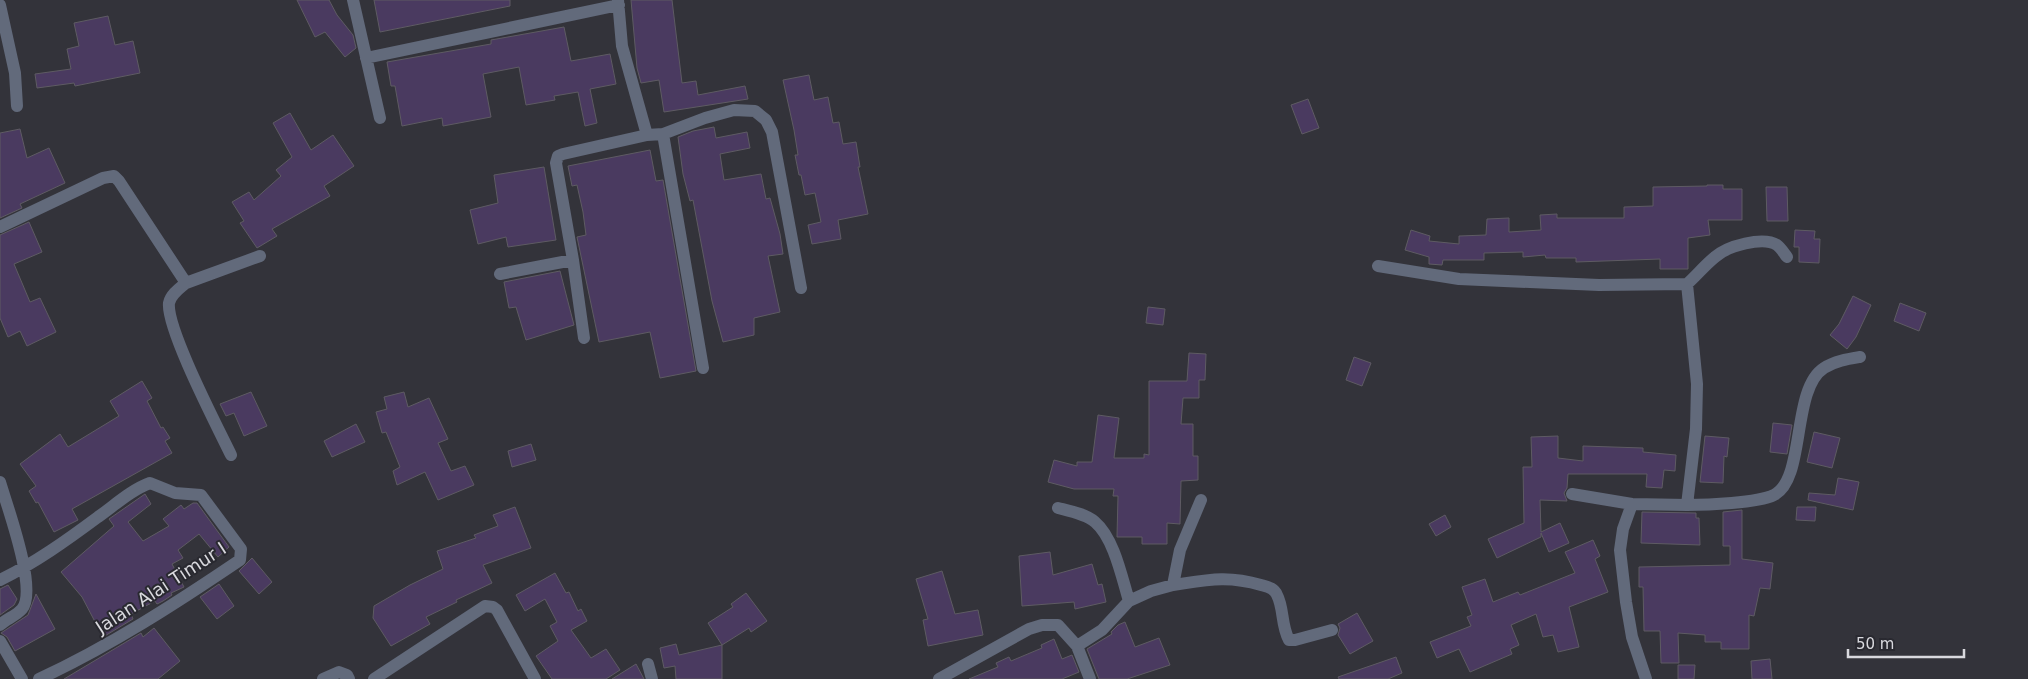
<svg xmlns="http://www.w3.org/2000/svg" width="2028" height="679" font-family="'DejaVu Sans',sans-serif">
  <style>
    .building { fill: #4a3a60; stroke: #5e5b63 }
    .lines { fill: none; stroke-linecap: round; stroke-linejoin: round }
    .minor { stroke: #626a7b; stroke-width: 12 }
    .labels { text-anchor: middle; stroke-width: 4; stroke-linejoin: round; paint-order: stroke }
    .street-label { font-size: 18px; fill: #d9d9de; stroke: #292930 }
  </style>
  <rect width="100%" height="100%" fill="#33333a"/>
  <path class="building" d="M297,0H329L337,15L353,35L356,48L345,57L325,32L315,37Z
    M374,0H510V6L380,32Z
    M631,0H672L682,83L696,81L698,95L745,86L748,99L664,112L659,80L641,83L637,68Z
    M108,16L115,45L133,41L140,73L75,86L74,83L37,88L35,74L71,69L67,49L79,46L74,23Z
    M564,27L571,61L610,54L616,84L590,89L597,123L585,126L578,92L554,96L555,100L526,105L519,67L483,74L491,117L443,126L442,118L402,126L395,86H391L387,62L491,44V40Z
    M809,75L814,100L828,97L833,123L839,122L843,144L856,142L860,167H858L868,214L838,220L841,239L812,244L808,225L821,222L815,193L805,195L801,175H799L795,155H798L794,130L783,80Z
    M1308,99L1319,128L1302,134L1291,105Z
    M290,113L311,150L333,135L354,166L324,186L330,196L272,229L277,236L257,248L240,223L244,221L232,202L249,192L254,200L281,176L276,170L292,157L273,123Z
    M714,127L716,138L747,132L750,148L720,154L724,180L761,174L766,199L770,198L780,234L783,254L768,256L780,312L754,318V335L723,342L712,301L693,200L690,201L683,174L678,137L693,131Z
    M20,129L27,158L49,148L65,183L20,204L22,208L0,218V133Z
    M650,150L656,181L663,180L696,371L660,378L650,332L599,342L577,237L586,235L583,212L577,185L572,186L568,166Z
    M544,167L556,240L508,247L506,237L478,244L470,210L498,203L494,175Z
    M1707,185H1723V189H1742V220H1708L1710,235L1688,238V269H1660V259L1576,262V258H1546L1545,255L1523,257V252L1484,253V260H1443L1442,265L1429,264V257L1405,250L1411,230L1430,236L1429,241L1459,244V236L1486,235L1487,219L1509,218V232L1541,230L1540,215L1557,214V218H1624V207L1653,206V187L1707,186Z
    M1766,187H1787L1788,221H1767Z
    M29,222L42,252L14,264L30,302L40,298L56,332L27,346L20,331L8,337L0,318V235Z
    M1795,230L1815,231L1814,239H1820L1819,263L1799,262V247H1794Z
    M560,271L574,325L526,340L516,307L509,308L504,282Z
    M1853,296L1871,305L1856,337L1847,349L1830,335L1839,324Z
    M1900,303L1926,313L1919,331L1894,321Z
    M1148,307L1165,309L1163,325L1146,323Z
    M1189,353L1206,354L1205,380H1199V398H1183L1181,424H1193V456H1198V480L1181,481L1180,524L1167,523V544H1142V537H1117L1118,496H1113L1114,489H1074L1048,482L1054,460L1077,466V462H1092L1098,415L1119,418L1114,458H1144V454L1149,455V381H1187Z
    M1354,357L1371,363L1362,386L1346,380Z
    M142,381L152,398L147,401L161,428L163,427L170,438L165,441L172,453L72,509L78,520L54,532L38,502L36,503L29,491L36,486L20,464L60,434L68,447L119,416L110,401Z
    M251,392L267,426L244,436L234,413L226,416L220,404Z
    M404,392L408,407L429,398L448,439L438,443L451,471L465,466L474,485L438,500L425,472L397,485L393,471L400,467L386,432L382,433L376,412L387,409L384,397Z
    M1773,423L1792,425L1787,454L1770,452Z
    M356,424L365,442L332,457L324,441Z
    M1814,432L1840,438L1832,468L1807,462Z
    M1558,436V458L1583,461V446L1643,448V452L1676,455L1675,471L1664,470L1662,488L1646,487L1647,474H1568L1567,488L1564,493L1567,501L1540,500L1541,532L1560,523L1569,543L1549,552L1541,533V537L1497,558L1488,539L1524,523L1523,467H1532L1531,437Z
    M1705,436L1729,438L1727,457L1724,456L1723,483L1700,482Z
    M531,444L536,460L512,467L508,451Z
    M1838,478L1859,482L1853,510L1808,500L1809,493L1835,495Z
    M145,494L151,504L128,522L143,541L169,526L163,519L181,505L184,509L193,503H197L229,547L218,557L199,534L178,550L183,558L172,564L184,587L171,593L172,595L163,601L157,604L155,601L131,614L133,619L103,637L82,597L61,572L114,526L109,519Z
    M515,507L531,548L483,565L492,583L456,600L457,602L426,617L430,624L391,646L373,618L374,606L410,585L443,569L437,551L476,538L474,535L498,526L493,515Z
    M1797,507H1816L1815,521L1796,520Z
    M1742,510V559L1773,563L1770,589L1760,588L1754,616L1749,615V649H1721V642H1705V635L1678,633L1679,663H1661L1660,631H1644L1643,587H1639V567L1730,565V546H1723V512Z
    M1642,512L1696,513V518H1699L1700,545L1641,543Z
    M1445,515L1451,527L1436,536L1429,524Z
    M1593,540L1600,556L1595,559L1608,592L1569,607L1579,647L1558,652L1553,635L1543,637L1536,614L1511,625L1519,645L1510,649L1512,654L1470,672L1459,649L1437,658L1430,642L1471,626L1467,617L1472,615L1462,587L1485,579L1493,602L1518,592L1520,595L1575,573L1565,552Z
    M1050,552L1053,575L1092,564L1098,585L1102,584L1106,602L1075,609L1074,602L1022,606L1019,556Z
    M252,558L272,582L259,594L239,571Z
    M942,571L955,614L978,610L983,635L928,646L923,620L928,619L916,579Z
    M555,573L566,593L569,592L578,611L581,609L587,621L571,630L591,658L606,649L620,670L606,679H552L536,656L558,641L550,626L557,622L545,599L525,611L516,595Z
    M219,584L234,606L217,619L200,597Z
    M8,585L17,599L14,605L0,615V589Z
    M746,593L767,621L751,632L749,628L722,645L708,623L733,607L731,604Z
    M36,594L55,629L15,651L7,637L1,633L28,615Z
    M1357,613L1373,641L1350,654L1338,635L1340,628L1338,624Z
    M1125,622L1135,647L1159,638L1170,665L1127,679H1099L1087,649L1112,634L1111,632L1118,625Z
    M154,628L180,661L158,679H64L141,633L143,637Z
    M1054,639L1062,659L1072,655L1079,672L1062,679H969L998,667L996,663L1009,657L1011,661L1042,648L1041,645Z
    M676,644L679,655L722,645V679H676L675,666L664,668L660,648Z
    M1396,657L1402,673L1388,679H1339L1338,677Z
    M1770,659L1772,679H1752L1751,661Z
    M636,664L644,679H612Z
    M1678,665H1695L1694,679H1678Z"/>
  <g class="lines">
    <path class="minor" d="M353,0L380,118
      M618,0L622,46L647,135L663,134L705,118L734,110L755,111L766,120L772,132L801,288
      M0,5L15,73L17,106
      M366,58L619,5
      M663,134L703,368
      M0,227L103,178L114,176L119,181L186,283
      M1378,266L1459,279L1599,285L1687,284C1697,275 1705,265 1715,257C1727,246 1763,236 1777,245C1781,248 1784,253 1787,257
      M500,274L573,260
      M584,338L573,260L556,163L558,156L563,154L647,135
      M231,455C217,426 166,328 169,303C171,294 180,288 186,283L260,256
      M0,482C7,506 38,590 22,609C16,616 6,619 0,625
      M1572,494L1632,504L1687,505L1696,429L1697,384L1687,284
      M1632,504L1623,529L1620,550L1626,602L1632,637L1646,679
      M1687,505C1707,505 1757,503 1774,495C1806,479 1791,389 1824,368C1835,361 1848,359 1860,357
      M1058,508C1070,511 1086,514 1095,522C1114,538 1122,578 1129,601
      M0,580C35,563 67,540 98,517C115,505 131,490 150,483L175,493L201,495L241,549L240,560C175,604 110,646 39,679
      M1173,585C1207,580 1227,575 1261,585C1268,587 1274,588 1277,595C1284,608 1281,626 1289,640H1295L1332,630
      M0,641L22,679
      M648,664L652,679
      M323,679L339,672L347,675L349,679
      M374,679L485,606L493,607L497,610L535,679
      M939,679L1029,629L1042,625H1058L1077,646
      M1090,679L1077,646L1102,630L1129,601L1151,591L1173,585L1180,550L1201,500"/>
  </g>
  <g class="labels">
    <g class="street-label">
      <text transform="translate(161 588) rotate(-33)" y="6">Jalan Alai Timur I</text>
    </g>
  </g>
  <path d="M1848 649v8h116v-8" fill="none" stroke="#d9d9de" stroke-width="2.5"/>
  <text x="1856" y="649" font-size="15" fill="#d9d9de" stroke="#292930" stroke-width="4" paint-order="stroke">50 m</text>
</svg>
